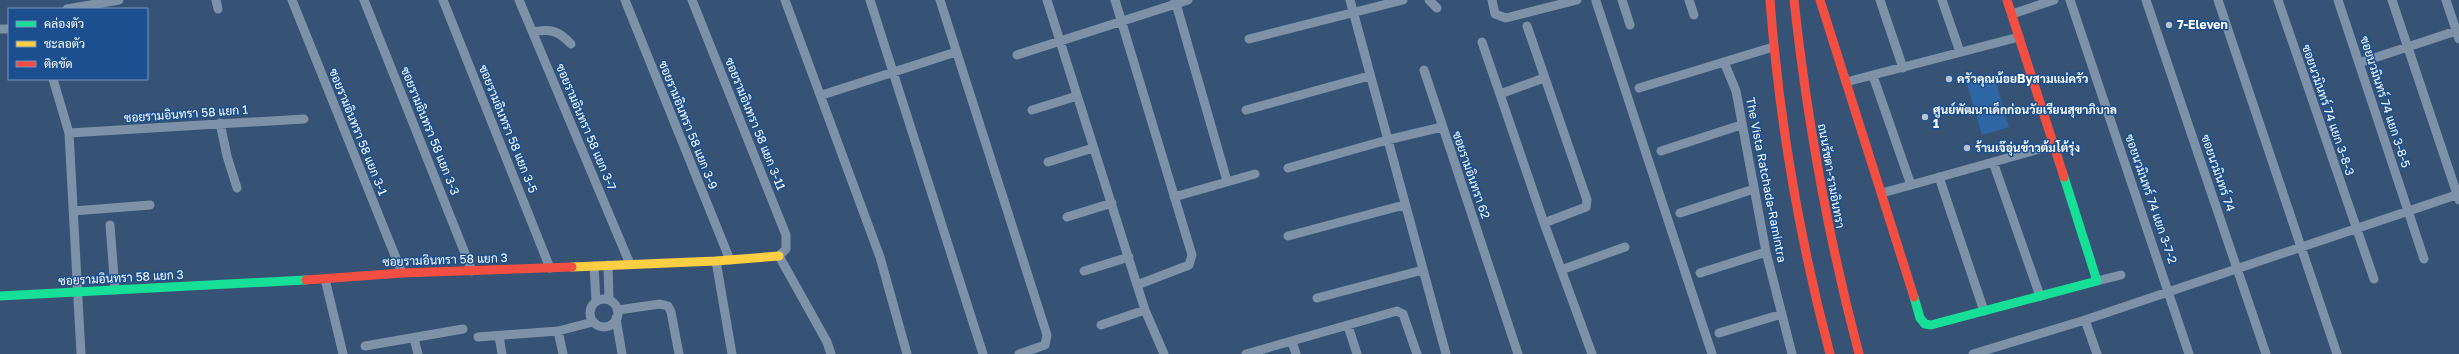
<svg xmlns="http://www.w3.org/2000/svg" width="2459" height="354" font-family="'Golos Text',Sarabun,sans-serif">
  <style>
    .green { fill: #2f66a5 }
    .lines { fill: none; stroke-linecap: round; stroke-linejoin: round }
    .street { stroke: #7d92a8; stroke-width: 9 }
    .fast { stroke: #16e098; stroke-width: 9 }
    .slow { stroke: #ffcf43; stroke-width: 9 }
    .jam { stroke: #f24e42; stroke-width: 9 }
    .poi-dot { fill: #b9c2ce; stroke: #1b4f8f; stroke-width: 1.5 }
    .labels { text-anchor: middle; stroke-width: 3; stroke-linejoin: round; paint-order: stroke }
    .poi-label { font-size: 12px; font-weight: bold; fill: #fff; stroke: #1b4f8f; text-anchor: start }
    .street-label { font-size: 12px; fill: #fff; stroke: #1b4f8f }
  </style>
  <rect width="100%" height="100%" fill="#365274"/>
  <path class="green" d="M1994,76L2009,127L1982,135L1967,84Z"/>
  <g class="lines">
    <path class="street" d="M216,0L218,9
      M292,0L402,273
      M364,0L472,271
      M443,0L550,268
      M519,0L630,264
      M625,0L730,260
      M692,0L786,235V249L779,256L827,342L831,354
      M785,0L880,257L907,354
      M870,0L983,354
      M940,0L1047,335L1045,345L1019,354
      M1047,0L1137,285
      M1115,0L1192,255L1189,265L1137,285L1145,310L1164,354
      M1175,0L1227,181
      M1350,0L1446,354
      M1429,0L1437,8
      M1492,0L1495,14L1506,18L1577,0
      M1622,0L1630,25
      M1689,0L1694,15
      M1880,0L1903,68
      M1942,0L1960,52
      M2070,0L2189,354
      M2146,0L2266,354
      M2218,0L2337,354
      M2278,0L2374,279
      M2338,0L2424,259
      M2392,0L2459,200
      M2446,0L2459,39
      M1596,1L1712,354
      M67,9L119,0
      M2012,14L2054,0
      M1527,26L1587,200L1586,207L1544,223
      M0,29H9
      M533,32C550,28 559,31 571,44
      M1249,39L1403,0
      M1482,42L1544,223L1592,354
      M1773,47L1724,62L1736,91L1766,252L1792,354
      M1017,55L1188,0
      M2359,63L2456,31
      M1424,70L1518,354
      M1873,76L1911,185L2054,145
      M53,79L69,133L81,354
      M1846,82L2019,37
      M1639,88L1724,62
      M1500,94L1544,78
      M822,95L956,52
      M1032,110L1077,96
      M1246,110L1369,76
      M220,123L227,156L237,188
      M69,133L304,119
      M1661,151L1741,125
      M1048,162L1093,148
      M1993,162L2040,296
      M1288,168L1387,140L1442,127
      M1939,177L1984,311
      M1882,193L1911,185
      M1174,197L1255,174
      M73,211L150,205
      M1680,213L1754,189
      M1067,217L1112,203
      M110,225L115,290
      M1288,236L1404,205
      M716,261L732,354
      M608,265L609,299
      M594,266L596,301
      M1561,270L1625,247
      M1084,271L1129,257
      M1700,273L1766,252
      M325,279L343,354
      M2097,281L2121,275
      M1317,298L1423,270
      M590 313a14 14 0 1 1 28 0a14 14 0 1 1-28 0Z
      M618,310L660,304L668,306L671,312L679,354
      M616,318L622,354
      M2085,320L2097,354
      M1101,325L1145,310
      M1348,326L1357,354
      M558,331L563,354
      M1719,333L1782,314
      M499,336L502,354
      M478,337L558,331L593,322
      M414,338L418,354
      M1292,342L1296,354
      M365,346L463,329
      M1246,354L1397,311L1403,314L1417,354
      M1973,354L2085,320L2459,194"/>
    <path class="fast" d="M0,296L306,280
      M1914,297L1920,318L1925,324L1931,325L2097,281L2064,177"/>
    <path class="slow" d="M572,267L716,261L779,256"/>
    <path class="jam" d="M1770,0C1779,120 1799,237 1830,354
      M1794,0C1807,120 1828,237 1859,354
      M1820,0L1914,297
      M2007,0L2064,177
      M306,280L402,273L572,267"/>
  </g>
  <g class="poi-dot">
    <circle cx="2169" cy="25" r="4"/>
    <circle cx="1949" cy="79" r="4"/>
    <circle cx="1925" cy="117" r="4"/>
    <circle cx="1967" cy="148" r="4"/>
  </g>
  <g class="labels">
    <g class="poi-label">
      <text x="2177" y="29">7-Eleven</text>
      <text x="1957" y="83">ครัวคุณน้อยByสามแม่ครัว</text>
      <text x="1933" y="114">ศูนย์พัฒนาเด็กก่อนวัยเรียนสุขาภิบาล<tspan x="1933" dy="14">1</tspan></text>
      <text x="1975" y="152">ร้านเจ๊อุ่นข้าวต้มโต้รุ่ง</text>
    </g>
    <g class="street-label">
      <text transform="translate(2385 102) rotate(72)" y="4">ซอยนวมินทร์ 74 แยก 3-8-5</text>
      <text transform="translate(2328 110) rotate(71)" y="4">ซอยนวมินทร์ 74 แยก 3-8-3</text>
      <text transform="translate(186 114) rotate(-4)" y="4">ซอยรามอินทรา 58 แยก 1</text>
      <text transform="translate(755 124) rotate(68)" y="4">ซอยรามอินทรา 58 แยก 3-11</text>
      <text transform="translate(688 125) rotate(68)" y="4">ซอยรามอินทรา 58 แยก 3-9</text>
      <text transform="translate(586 127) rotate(67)" y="4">ซอยรามอินทรา 58 แยก 3-7</text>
      <text transform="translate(508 129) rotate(68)" y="4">ซอยรามอินทรา 58 แยก 3-5</text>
      <text transform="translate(430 131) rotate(68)" y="4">ซอยรามอินทรา 58 แยก 3-3</text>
      <text transform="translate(358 132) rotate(68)" y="4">ซอยรามอินทรา 58 แยก 3-1</text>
      <text transform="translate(2218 173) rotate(71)" y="4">ซอยนวมินทร์ 74</text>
      <text transform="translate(1471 175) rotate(71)" y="4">ซอยรามอินทรา 62</text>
      <text transform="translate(1831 176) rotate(80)" y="4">ถนนรัชดา-รามอินทรา</text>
      <text transform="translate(1766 180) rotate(79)" y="4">The Vista Ratchada-Ramintra</text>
      <text transform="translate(2151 199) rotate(71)" y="4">ซอยนวมินทร์ 74 แยก 3-7-2</text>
      <text transform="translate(445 260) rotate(-2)" y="4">ซอยรามอินทรา 58 แยก 3</text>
      <text transform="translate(121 278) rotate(-3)" y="4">ซอยรามอินทรา 58 แยก 3</text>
    </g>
  </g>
  <rect x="8" y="8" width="140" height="72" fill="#1b4f8f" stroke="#7695bc"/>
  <rect x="16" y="21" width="20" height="6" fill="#16e098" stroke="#7695bc"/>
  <text x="44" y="28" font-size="12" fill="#ffffff">คล่องตัว</text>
  <rect x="16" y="41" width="20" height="6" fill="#ffcf43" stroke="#7695bc"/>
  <text x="44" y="48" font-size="12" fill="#ffffff">ชะลอตัว</text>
  <rect x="16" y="61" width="20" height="6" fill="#f24e42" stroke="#7695bc"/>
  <text x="44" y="68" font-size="12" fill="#ffffff">ติดขัด</text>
</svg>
